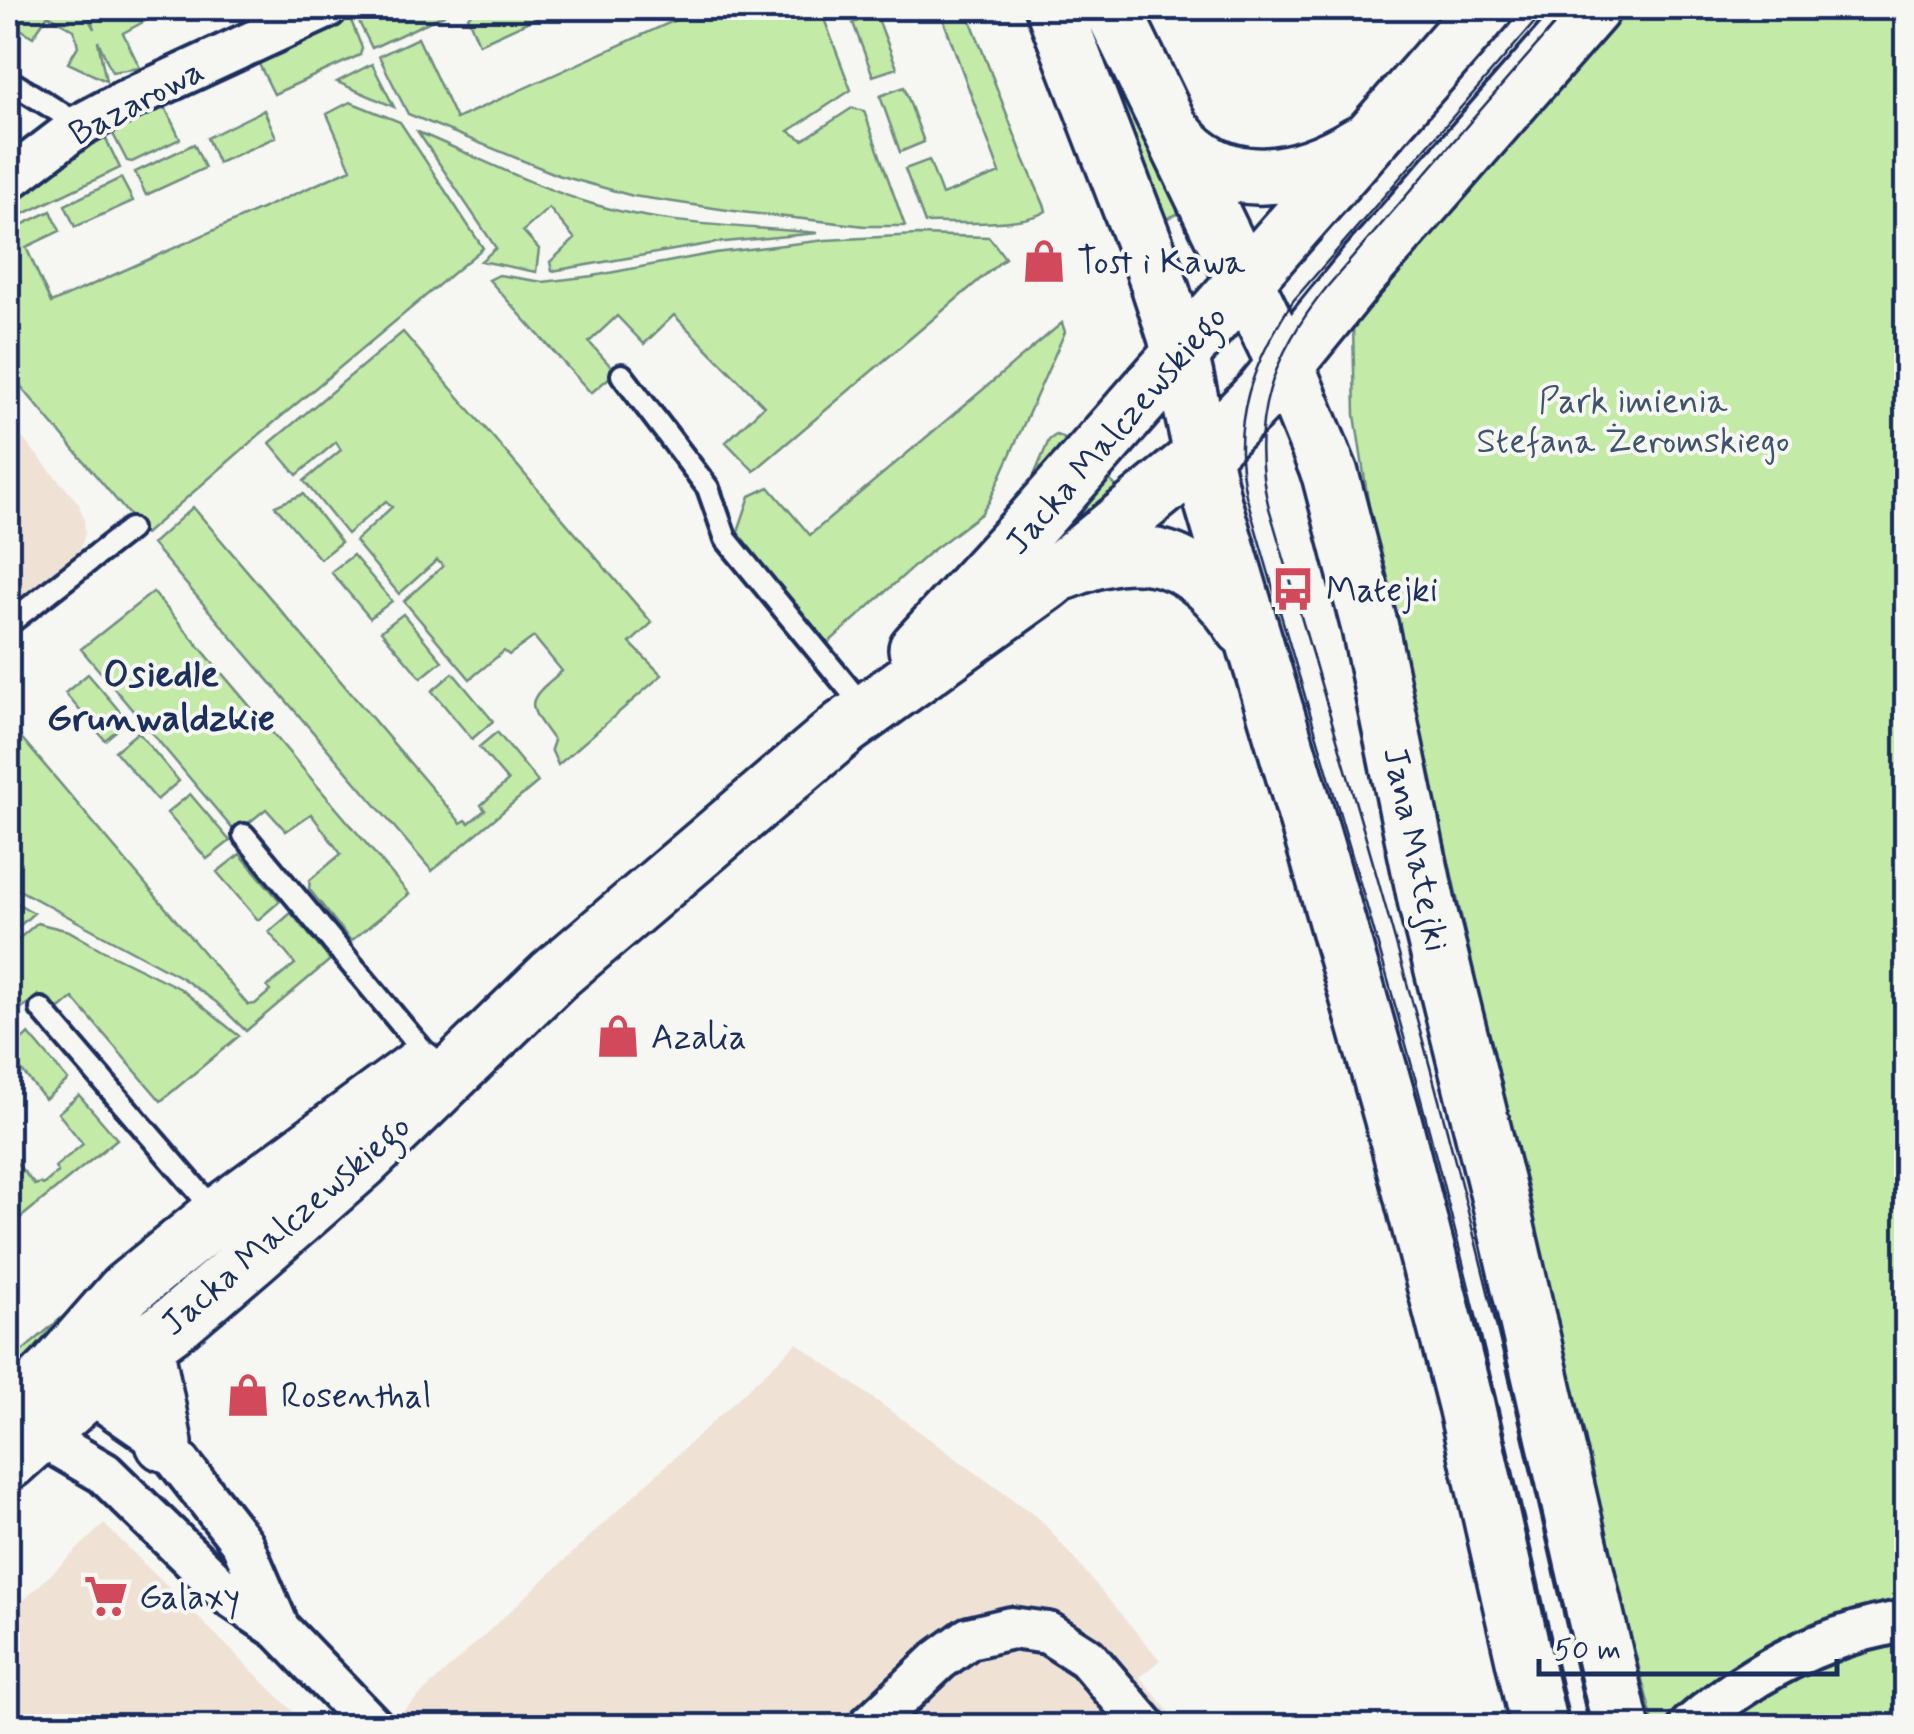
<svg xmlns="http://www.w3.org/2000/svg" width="1914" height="1734" font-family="Mynerve,sans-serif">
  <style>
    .built { fill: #efe2d5 }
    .green { fill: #c3eaa6; stroke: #6f8c82; stroke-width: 2.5 }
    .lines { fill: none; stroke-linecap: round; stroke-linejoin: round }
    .lane-casing { stroke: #1b2f5e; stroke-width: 28 }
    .street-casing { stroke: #1b2f5e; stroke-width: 48 }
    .secondary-casing { stroke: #1b2f5e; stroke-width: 62 }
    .lane { stroke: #f6f6f2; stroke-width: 20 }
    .street { stroke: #f6f6f2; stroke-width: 40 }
    .secondary { stroke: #f6f6f2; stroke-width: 55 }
    .tram { stroke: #1b2f5e; stroke-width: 2.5 }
    .labels { text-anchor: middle; stroke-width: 8; stroke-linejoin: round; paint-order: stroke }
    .street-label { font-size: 35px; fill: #1b2f5e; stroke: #f6f6f2 }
    .poi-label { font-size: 35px; fill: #1b2f5e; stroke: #f6f6f2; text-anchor: start }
    .park-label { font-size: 35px; fill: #3d546c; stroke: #f6f6f2 }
    .neighbourhood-label { font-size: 38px; font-weight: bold; fill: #1b2f5e; stroke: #f6f6f2 }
  </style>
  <rect width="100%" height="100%" fill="#f6f6f2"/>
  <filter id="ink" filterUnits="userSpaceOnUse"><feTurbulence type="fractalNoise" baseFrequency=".01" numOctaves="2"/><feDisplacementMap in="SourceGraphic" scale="20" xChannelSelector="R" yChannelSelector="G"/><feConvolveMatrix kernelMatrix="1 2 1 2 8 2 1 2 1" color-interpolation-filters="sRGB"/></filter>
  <g filter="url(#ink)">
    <path class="built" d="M8,421L79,504L84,519L85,533L80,550L8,610Z
      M797,1343L1041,1520L1160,1660L1140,1677L1181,1726H387Z
      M104,1524L308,1726H8V1615Z"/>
    <path class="green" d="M8,8H83L94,29L88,8H169L123,33L140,68L112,72L98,41L106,81L68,63L78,46L74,30L48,15L33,37L8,21Z
      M375,8H440L444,15L372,48L356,16Z
      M482,8H533L538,17L479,44L468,17L471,13Z
      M702,8H820L851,90L789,131L803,140L852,108L864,111L905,226H865L741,212L633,196L558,175L408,114L379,56L418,38L456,119Z
      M939,8H966L1024,159L1045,207L1046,211C1022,227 955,222 925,223L905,169L929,160L942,195L1000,173Z
      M1075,8H1092L1187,210L1154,224Z
      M1619,8H1906V1726H1654L1589,1473L1372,527L1355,415L1353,326Z
      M876,14L897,68L873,76L853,23Z
      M350,18L362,48L360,55L274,94L258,62Z
      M372,64L394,107L337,82Z
      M904,87L924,142L900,152L880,96Z
      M350,102L400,122L483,248L259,435L145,534L8,371V237L17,227L51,211L60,231L26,247L51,303L351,169L327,114Z
      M164,105L180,139L132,162L127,161L111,130Z
      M264,110L276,137L218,163L207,138Z
      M418,132C477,157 535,187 596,205C666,226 746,226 818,233L714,243L552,271L550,262L575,239L549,208L523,231L539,249L536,272L481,261L496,248Z
      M104,135L120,168L11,220L8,217V208L79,151Z
      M194,144L205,168L146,195L135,172Z
      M121,178L133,201L75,227L65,205Z
      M917,235L989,237L1005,258L754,471L726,442L764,406L674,315L644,344L617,316L589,342L616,372L591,393L489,280L499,275L543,282L593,276L715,253L826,240Z
      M1062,323L1065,332L989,502L981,514L929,553L827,644L737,534L750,496L769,487L810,535Z
      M403,332L652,623L630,643L662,675L558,765L551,749L554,741C525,702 525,702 562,671L534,637L509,655L504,651L470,679L404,601L443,566L437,560L399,594L355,541L392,507L386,501L347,534L304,481L341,450L336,442L297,475L270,443Z
      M1056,435L1062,437L1072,447L1022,504L1049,440Z
      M1103,474L1121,491L1035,563Z
      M303,494L341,542L320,559L275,506Z
      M193,507L461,823L466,820L469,823L485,810L481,805L508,781L479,747L497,732L538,782L432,871L152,544Z
      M353,555L392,601L370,618L331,572Z
      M153,592L409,894L351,941L309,889L310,880L341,854L311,814L286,831L266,809L236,833L81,649Z
      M403,614L442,661L421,678L381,631Z
      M453,673L493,721L472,739L432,691Z
      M88,674L128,721L105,740L65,693Z
      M8,722L248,1005L255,1004L270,991L267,987L295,964L269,932L291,913L330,960L246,1031L216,1002L182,978L8,884Z
      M138,732L179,781L157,800L115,751Z
      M190,794L230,841L207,859L167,813Z
      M240,854L280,901L258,920L217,872Z
      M8,898L34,913L8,936Z
      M37,923L69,931L102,950L181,989L239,1036L161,1101L73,998L55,1013L38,995L22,1008L8,991V948Z
      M29,1034L68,1080L45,1099L8,1054V1051Z
      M79,1095L117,1139L8,1228V1153L35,1185L40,1183L43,1185L58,1172L55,1167L83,1144L58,1113Z
      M85,1298L87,1299L49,1333L8,1376V1363Z"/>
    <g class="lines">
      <g class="lane-casing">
        <path id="lane" d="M8,80L80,125
          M622,375L708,488L726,539L863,706
          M8,624L130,529
          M244,835L430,1059
          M41,1009L216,1212"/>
      </g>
      <g class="street-casing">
        <path id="street" d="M8,180L80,125L125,101L326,8
          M68,1377L164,1443L242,1543L279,1629L372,1726
          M18,1419L37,1434L104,1473L230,1596L279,1629
          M869,1726L939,1660L969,1638L1011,1628L1048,1633L1087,1658L1145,1726
          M1690,1726C1752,1672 1825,1634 1906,1621"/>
      </g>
      <g class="secondary-casing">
        <path id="secondary" d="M1054,8L1152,263L1176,336L1213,503L1317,851L1392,1116L1466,1405L1539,1726
          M1112,8L1286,366L1330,474L1370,628L1428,909L1499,1196L1621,1726
          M1175,134C1224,197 1300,180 1359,144
          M1066,571C1143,537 1199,557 1244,628
          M917,649L1026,530L1485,8
          M145,1345L164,1443
          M13,1412L56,1370L126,1290L218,1215L418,1068
          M8,1462L110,1371L179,1320L254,1256L362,1161L553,976L844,728L1046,583L1202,455L1261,395L1357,277L1592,8"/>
      </g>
      <use href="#lane" class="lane"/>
      <use href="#street" class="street"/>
      <use href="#secondary" class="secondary"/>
      <path class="tram" d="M1547,8L1293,301C1253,362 1230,421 1246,495C1301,687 1361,878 1413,1070C1472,1288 1522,1507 1571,1726
        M1569,8L1327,287C1273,353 1247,422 1269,508C1333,725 1398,942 1455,1161C1504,1349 1546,1538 1589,1726"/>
    </g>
  </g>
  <defs>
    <g id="shop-bare" transform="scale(3.45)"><path d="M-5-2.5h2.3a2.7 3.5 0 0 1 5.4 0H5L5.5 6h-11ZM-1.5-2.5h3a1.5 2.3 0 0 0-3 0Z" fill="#d1495b" stroke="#f6f6f2" stroke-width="2.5" paint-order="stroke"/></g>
    <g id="bus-bare" transform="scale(3.45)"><path d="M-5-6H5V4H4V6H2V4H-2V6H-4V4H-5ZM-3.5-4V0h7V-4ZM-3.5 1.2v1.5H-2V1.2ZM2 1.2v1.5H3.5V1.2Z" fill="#d1495b" stroke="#f6f6f2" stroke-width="2.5" paint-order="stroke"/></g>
    <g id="supermarket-bare" transform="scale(3.45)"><path d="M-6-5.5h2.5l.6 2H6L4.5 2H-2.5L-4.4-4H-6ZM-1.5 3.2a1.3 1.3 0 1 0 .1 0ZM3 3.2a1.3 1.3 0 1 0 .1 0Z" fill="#d1495b" stroke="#f6f6f2" stroke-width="2.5" paint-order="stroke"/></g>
  </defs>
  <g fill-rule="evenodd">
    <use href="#shop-bare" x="1044" y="261"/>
    <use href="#bus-bare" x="1293" y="589"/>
    <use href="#shop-bare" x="618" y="1036"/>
    <use href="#shop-bare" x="248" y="1395"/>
    <use href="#supermarket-bare" x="106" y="1596"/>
  </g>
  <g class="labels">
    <g class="street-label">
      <text transform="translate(136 101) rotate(-28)" y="12">Bazarowa</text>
      <text transform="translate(1115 429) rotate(-49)" y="12">Jacka Malczewskiego</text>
      <text transform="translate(1417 849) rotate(78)" y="12">Jana Matejki</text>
      <text transform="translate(285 1224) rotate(-41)" y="12">Jacka Malczewskiego</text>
    </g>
    <g class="poi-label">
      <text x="1077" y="273">Tost i Kawa</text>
      <text x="1326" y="601">Matejki</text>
      <text x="651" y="1048">Azalia</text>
      <text x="281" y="1407">Rosenthal</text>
      <text x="139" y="1608">Galaxy</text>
    </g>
    <g class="park-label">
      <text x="1633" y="412">Park imienia<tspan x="1633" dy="40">Stefana Żeromskiego</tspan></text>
    </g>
    <g class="neighbourhood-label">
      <text x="161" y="686">Osiedle<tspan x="161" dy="44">Grunwaldzkie</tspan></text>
    </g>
  </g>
  <rect width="1914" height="1734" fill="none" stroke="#f6f6f2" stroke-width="40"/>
  <rect x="20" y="20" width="1874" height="1694" fill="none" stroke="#1b2f5e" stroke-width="4" filter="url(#ink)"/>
  <path d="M1539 1659v15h298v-15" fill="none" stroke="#1b2f5e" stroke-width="5"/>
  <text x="1554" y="1659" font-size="30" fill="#1b2f5e" stroke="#f6f6f2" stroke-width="8" paint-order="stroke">50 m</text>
</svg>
